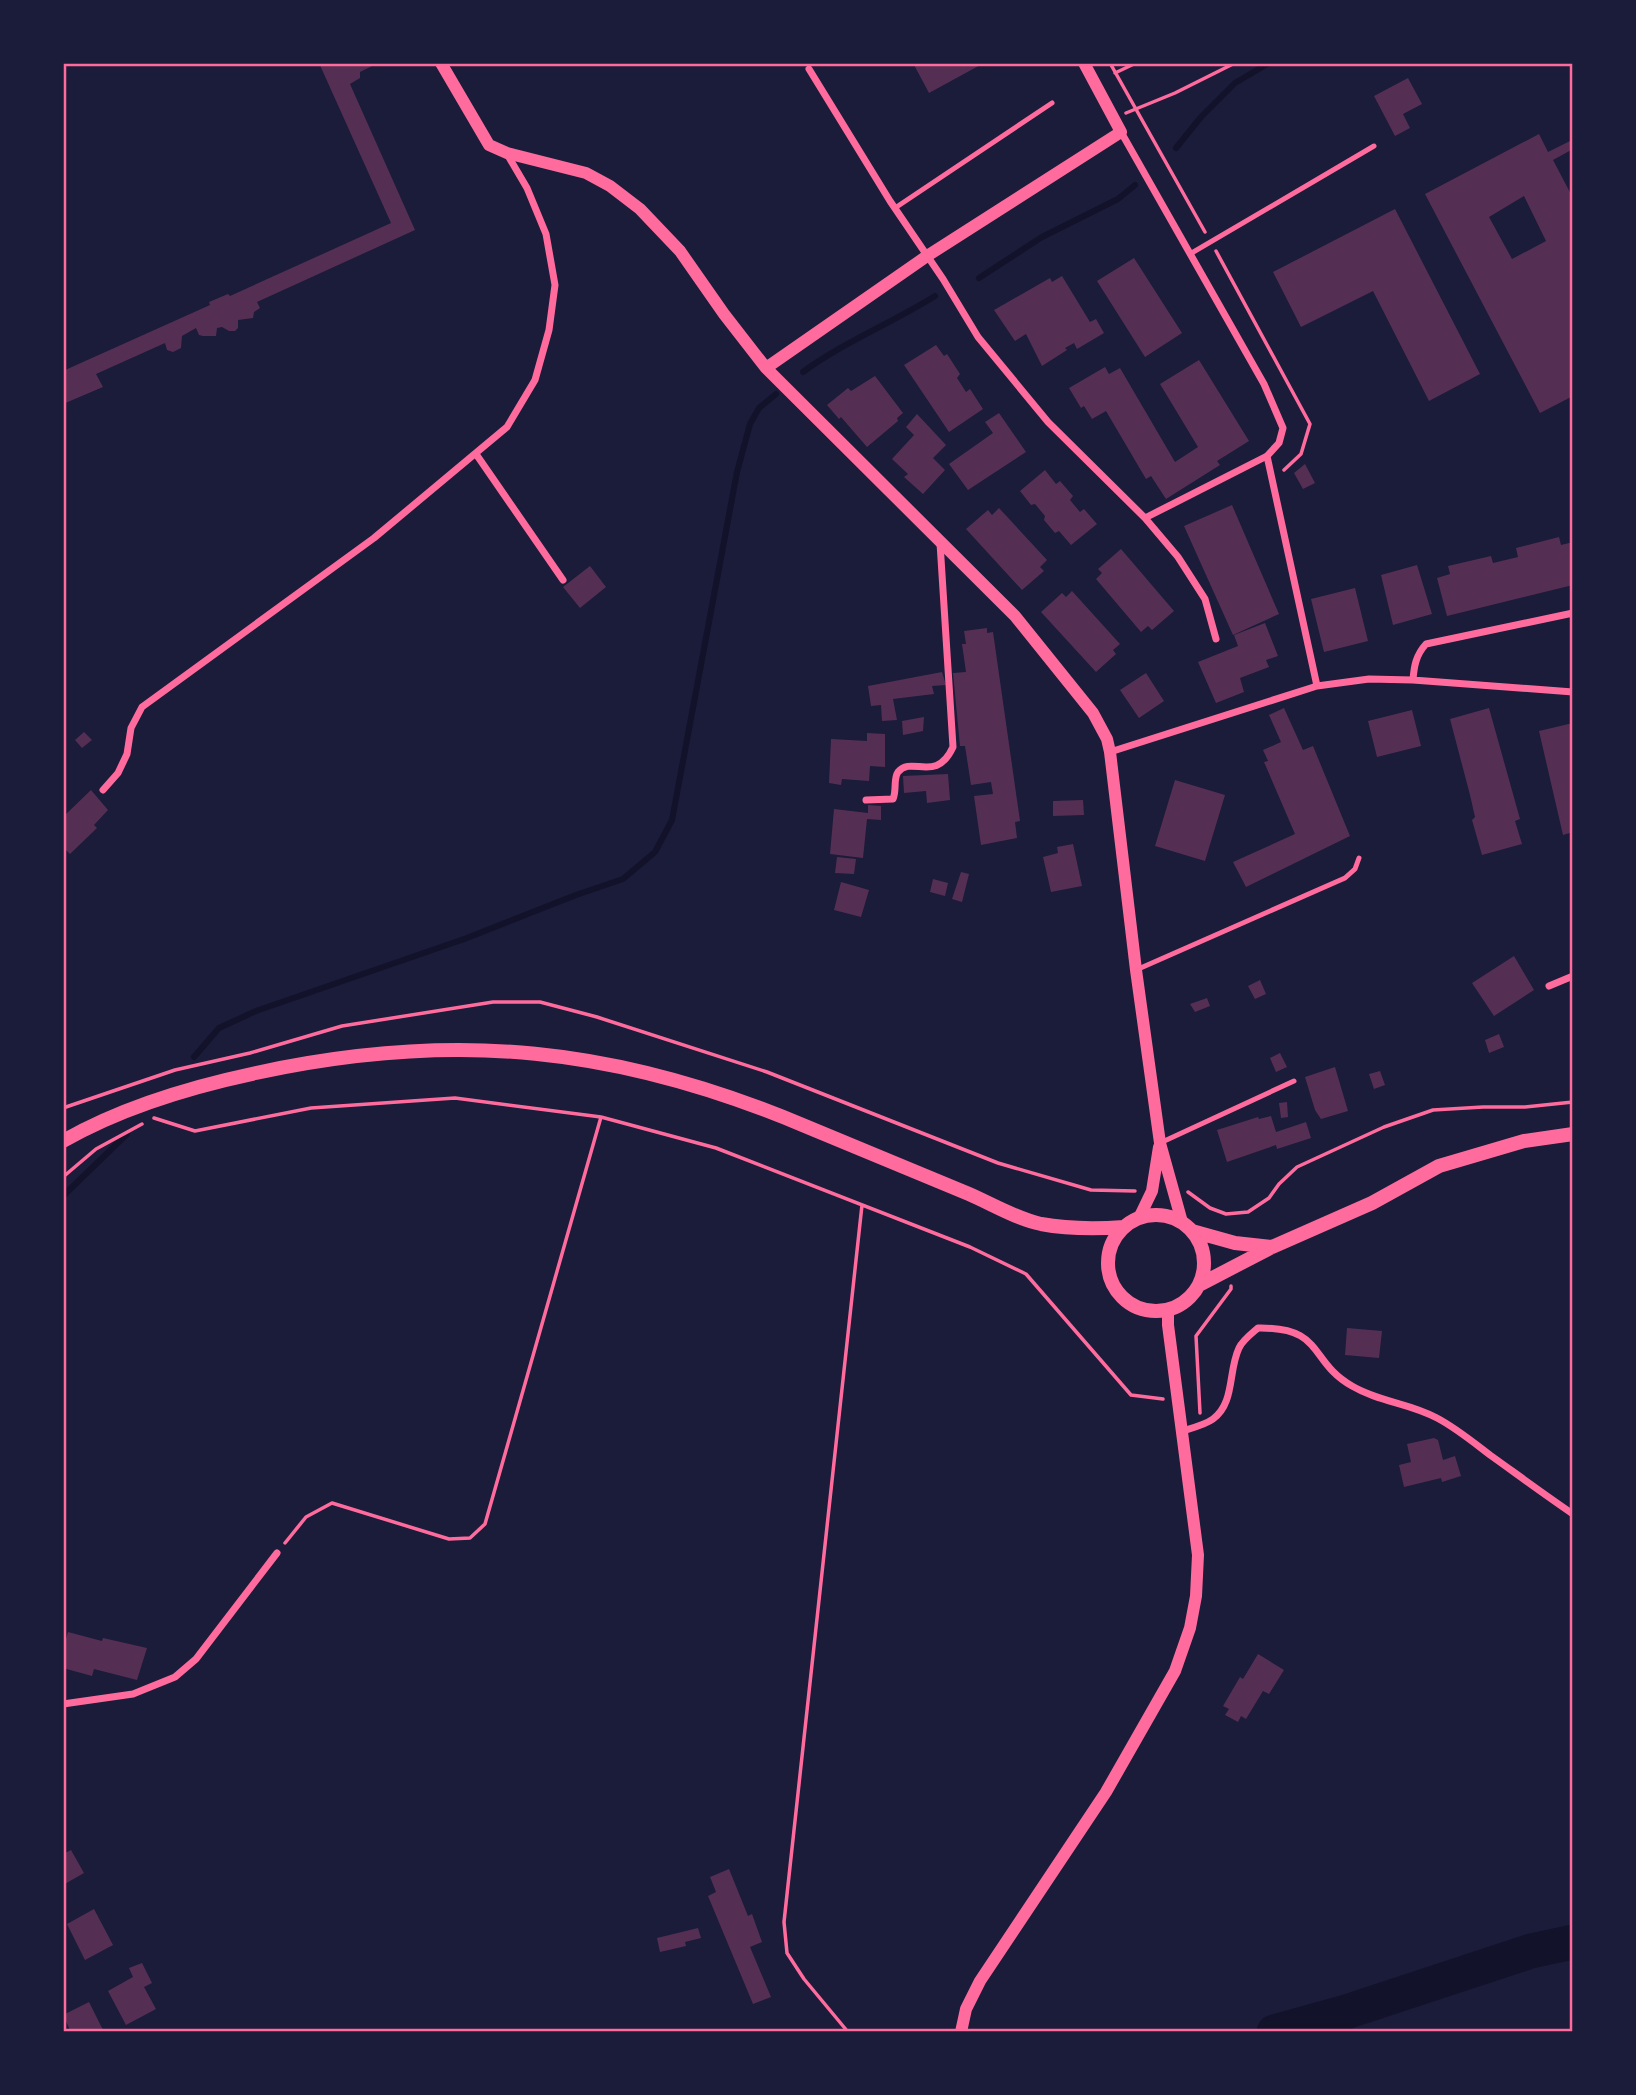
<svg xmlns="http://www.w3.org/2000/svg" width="1636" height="2095" font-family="'Open Sans',sans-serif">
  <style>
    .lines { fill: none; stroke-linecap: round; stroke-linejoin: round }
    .stream { stroke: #12122b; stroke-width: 6 }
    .river { stroke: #12122b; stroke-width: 35 }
    .building { fill: #542f53; fill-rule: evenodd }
    .path { stroke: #ff6b9d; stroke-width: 3.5 }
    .service { stroke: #ff6b9d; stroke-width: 5 }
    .minor { stroke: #ff6b9d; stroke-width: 7 }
    .tertiary { stroke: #ff6b9d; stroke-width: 12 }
    .secondary { stroke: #ff6b9d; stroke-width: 14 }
    .neatline { fill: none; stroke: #ff6b9d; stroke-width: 2.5 }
  </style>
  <rect width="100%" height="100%" fill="#1b1b3a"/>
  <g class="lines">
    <path class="stream" d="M1176,148L1201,117L1235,83L1269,63
      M979,278L1042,237L1118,199L1135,185
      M803,372C844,342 892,323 935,296
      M194,1057L219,1028L256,1011L467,938L576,895L623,879L655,852L672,820L737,472L750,424L759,408L776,394
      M63,1196L127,1134"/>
    <path class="river" d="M1274,2032L1346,2012L1531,1951L1573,1942"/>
  </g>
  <path class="building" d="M319,63H378L360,72V78L350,84L415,230L257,302L260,308L254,312L253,318L238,320V328L235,331H229L222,327L217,328L216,336H203L199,335L196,328L182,336L181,348L173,352L167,350L165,343L96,374L103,387L63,404V371L210,305L209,302L228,294L230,296L391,223Z
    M913,63H984L929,93Z
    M1408,78L1422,104L1403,114L1410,128L1395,136L1374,96Z
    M1539,134L1548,152L1570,141L1573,147V149L1553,160L1573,198V396L1540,413L1425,194ZM1524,196L1546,241L1512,259L1489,217Z
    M1395,209L1480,374L1429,401L1373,291L1301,327L1273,272Z
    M1134,258L1182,333L1145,357L1097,281Z
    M1062,276L1090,322L1096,319L1104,333L1077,349L1074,343L1065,348L1067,350L1042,366L1026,334L1015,341L994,310L1050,278L1052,282Z
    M936,345L944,356L947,354L960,374L957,378L966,392L970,389L983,409L949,432L904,365Z
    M1199,360L1249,441L1217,461L1220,465L1166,499L1151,476L1146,479L1106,411L1092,419L1084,406L1081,408L1069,388L1105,367L1109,374L1120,368L1175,462L1198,447L1160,384Z
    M875,376L903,413L897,418L898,421L867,447L841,417L839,419L827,405L848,388L851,391Z
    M999,413L1026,452L968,490L949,464L993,433L985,422Z
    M917,414L946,445L933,458L945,470L923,494L904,477L908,474L892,459L914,435L906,427Z
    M1305,464L1315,483L1303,489L1294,473Z
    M1045,470L1056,484L1060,481L1073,496L1070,500L1080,512L1084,509L1097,524L1071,545L1059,531L1055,533L1044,520L1045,516L1035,504L1031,505L1020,491Z
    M1232,505L1279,614L1233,635L1184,526Z
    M999,508L1047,560L1040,567L1044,571L1022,590L966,529L988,510L992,515Z
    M1559,537L1561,545L1573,542V585L1447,616L1437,578L1450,574L1448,566L1491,556L1493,563L1518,557L1516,548Z
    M1121,549L1174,611L1152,630L1148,626L1141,632L1096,579L1102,573L1098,569Z
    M1417,565L1432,614L1393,625L1381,575Z
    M590,566L606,587L580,608L563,587Z
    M1355,588L1368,641L1324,652L1311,599Z
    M1072,591L1120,644L1113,650L1116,654L1096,672L1041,612L1062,593L1066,597Z
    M1265,623L1278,656L1266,660L1269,667L1240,678L1244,692L1216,703L1198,662L1238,646L1234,635Z
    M987,628V633L993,632L1020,821L1015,822L1017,838L981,845L974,796L993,794L991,782L971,785L965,746H960L953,673L966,672L962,644H966L964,631Z
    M942,672L946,685L932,686L934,694L893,699L897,720L882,721L881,705L871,706L868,686Z
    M1146,673L1164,701L1139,718L1120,690Z
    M1284,708L1303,750L1313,746L1350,836L1246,887L1233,862L1295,834L1264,762L1268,761L1263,750L1281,742L1269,715Z
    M1489,708L1520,819L1515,821L1522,844L1482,855L1472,820L1475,817L1470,795L1450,719Z
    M1412,710L1421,746L1377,757L1368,721Z
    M924,717L923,731L903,735L902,721Z
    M1573,723V832L1563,835L1539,731Z
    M84,732L92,740L82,748L75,740Z
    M867,733L885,734V767L870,766L869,781L842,779L841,785L829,783L831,739L867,741Z
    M948,774L950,800L927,803L926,791L904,793L903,776Z
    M1175,780L1225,795L1205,861L1155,846Z
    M91,790L108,810L94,825L97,828L70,854L63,847V817Z
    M1083,800L1084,815L1053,816V801Z
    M868,805L881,806V820L867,819L863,858L830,854L834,809L868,813Z
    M1073,844L1082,886L1051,892L1043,857L1058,853L1057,847Z
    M837,857L856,859L854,874L835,873Z
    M961,872L969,874L962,902L952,899Z
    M933,879L948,883L945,896L930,892Z
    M841,882L869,890L861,917L834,910Z
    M1514,956L1534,990L1494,1016L1472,983Z
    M1260,980L1266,994L1255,999L1248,986Z
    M1207,998L1210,1006L1195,1012L1190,1004Z
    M1499,1034L1504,1047L1489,1053L1485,1040Z
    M1280,1053L1287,1067L1276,1072L1270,1058Z
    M1335,1067L1348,1111L1321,1119L1315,1110L1305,1077Z
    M1380,1071L1385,1085L1374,1089L1369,1074Z
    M1287,1102L1288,1117L1281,1118L1279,1103Z
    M1271,1116L1276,1132L1306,1122L1311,1138L1277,1149L1276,1145L1227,1162L1217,1130L1258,1117L1259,1119Z
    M1347,1328L1382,1331L1379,1358L1345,1355Z
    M1434,1438L1438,1440L1443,1460L1455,1456L1461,1476L1442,1482L1441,1478L1404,1487L1399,1465L1411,1462L1407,1444Z
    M68,1632L102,1641L103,1638L147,1648L137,1680L94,1669L92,1676L63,1668V1649Z
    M1258,1654L1284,1670L1269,1694L1263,1691L1246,1719L1241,1716L1238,1722L1225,1715L1229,1709L1223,1706L1240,1677L1243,1679Z
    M71,1850L84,1873L63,1885V1854Z
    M729,1869L748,1916L752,1914L762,1942L750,1947L771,1997L753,2004L708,1896L716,1892L710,1877Z
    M94,1909L113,1945L85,1960L67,1924Z
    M698,1928L701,1938L685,1942L686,1946L660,1952L657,1938Z
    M142,1963L152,1983L144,1987L156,2009L126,2025L108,1991L133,1977L129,1968Z
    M89,2002L104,2032H71L63,2015Z"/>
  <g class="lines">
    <path class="path" d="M1110,63L1205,232
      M1115,73L1136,63
      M1126,113L1175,93L1235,63
      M1216,251L1310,424L1301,454L1284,470
      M63,1108L175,1070L250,1053L342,1026L493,1002H540L597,1017L767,1072L998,1163L1091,1190L1135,1191
      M154,1118L195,1131L311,1108L455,1098L601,1117L716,1148L970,1247L1026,1274L1131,1395L1163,1399
      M63,1177L96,1149L142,1124
      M1188,1192L1210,1208L1226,1214L1248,1212L1269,1198L1279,1184L1297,1167L1384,1127L1433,1110L1483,1107H1525L1573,1102
      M1200,1413L1196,1336L1231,1289V1286
      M285,1543L306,1517L332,1503L449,1539L470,1538L485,1524L601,1117
      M848,2032L804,1979L787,1953L784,1922L862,1205"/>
    <path class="service" d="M895,208L1052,103
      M1190,254L1374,146
      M1136,970L1345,878L1355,869L1359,858
      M1160,1143L1294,1081"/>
    <path class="minor" d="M809,69L890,201L943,279L978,337L1048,422L1145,518L1178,557L1205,599L1216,639
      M1121,132L1264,384L1283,428L1279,443L1267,456L1145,518
      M476,454L563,580
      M1267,456L1317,686
      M1413,680C1414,666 1416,655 1426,644L1573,613
      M1110,752L1317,686L1369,679L1413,680L1573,692
      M103,790L118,773L127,754L131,728L142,707L374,538L507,427L535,380L549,330L555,285L546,234L527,188L507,154
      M866,800L893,799C897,790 893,779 898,772C912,755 936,784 953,747L940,543
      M1549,986L1573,976
      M1182,1431C1192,1428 1205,1425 1213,1419C1235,1403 1228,1371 1239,1348C1242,1341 1251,1334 1258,1328C1325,1327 1308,1361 1352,1386C1379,1402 1410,1403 1437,1418C1456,1428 1473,1442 1490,1455C1518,1475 1545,1495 1573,1514
      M63,1704L133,1694L175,1677L196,1659L277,1553"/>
    <path class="tertiary" d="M441,63L489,145L507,153L586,173L610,186L640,209L680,251L724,314L766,368L1015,616L1093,713L1107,739L1110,752L1136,970L1160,1143L1182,1222
      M766,368L927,256L1121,132L1084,63
      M1139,1218L1152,1191L1159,1147
      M961,2032L966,2009L980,1981L1106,1792L1175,1671L1190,1628L1196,1596L1198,1555L1168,1325V1309"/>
    <path class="secondary" d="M63,1141C122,1107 190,1087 256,1073C455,1030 618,1047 805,1126C860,1149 914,1171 969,1194C992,1204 1017,1219 1041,1224C1068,1229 1097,1229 1124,1227
      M1108 1263a48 48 0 1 1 96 0a48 48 0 1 1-96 0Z
      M1192,1231L1235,1243L1272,1247
      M1199,1285L1272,1247L1372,1203L1439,1166L1524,1141L1573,1134"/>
  </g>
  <rect width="1636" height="2095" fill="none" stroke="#1b1b3a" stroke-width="130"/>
  <rect x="65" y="65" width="1506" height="1965" class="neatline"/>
</svg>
